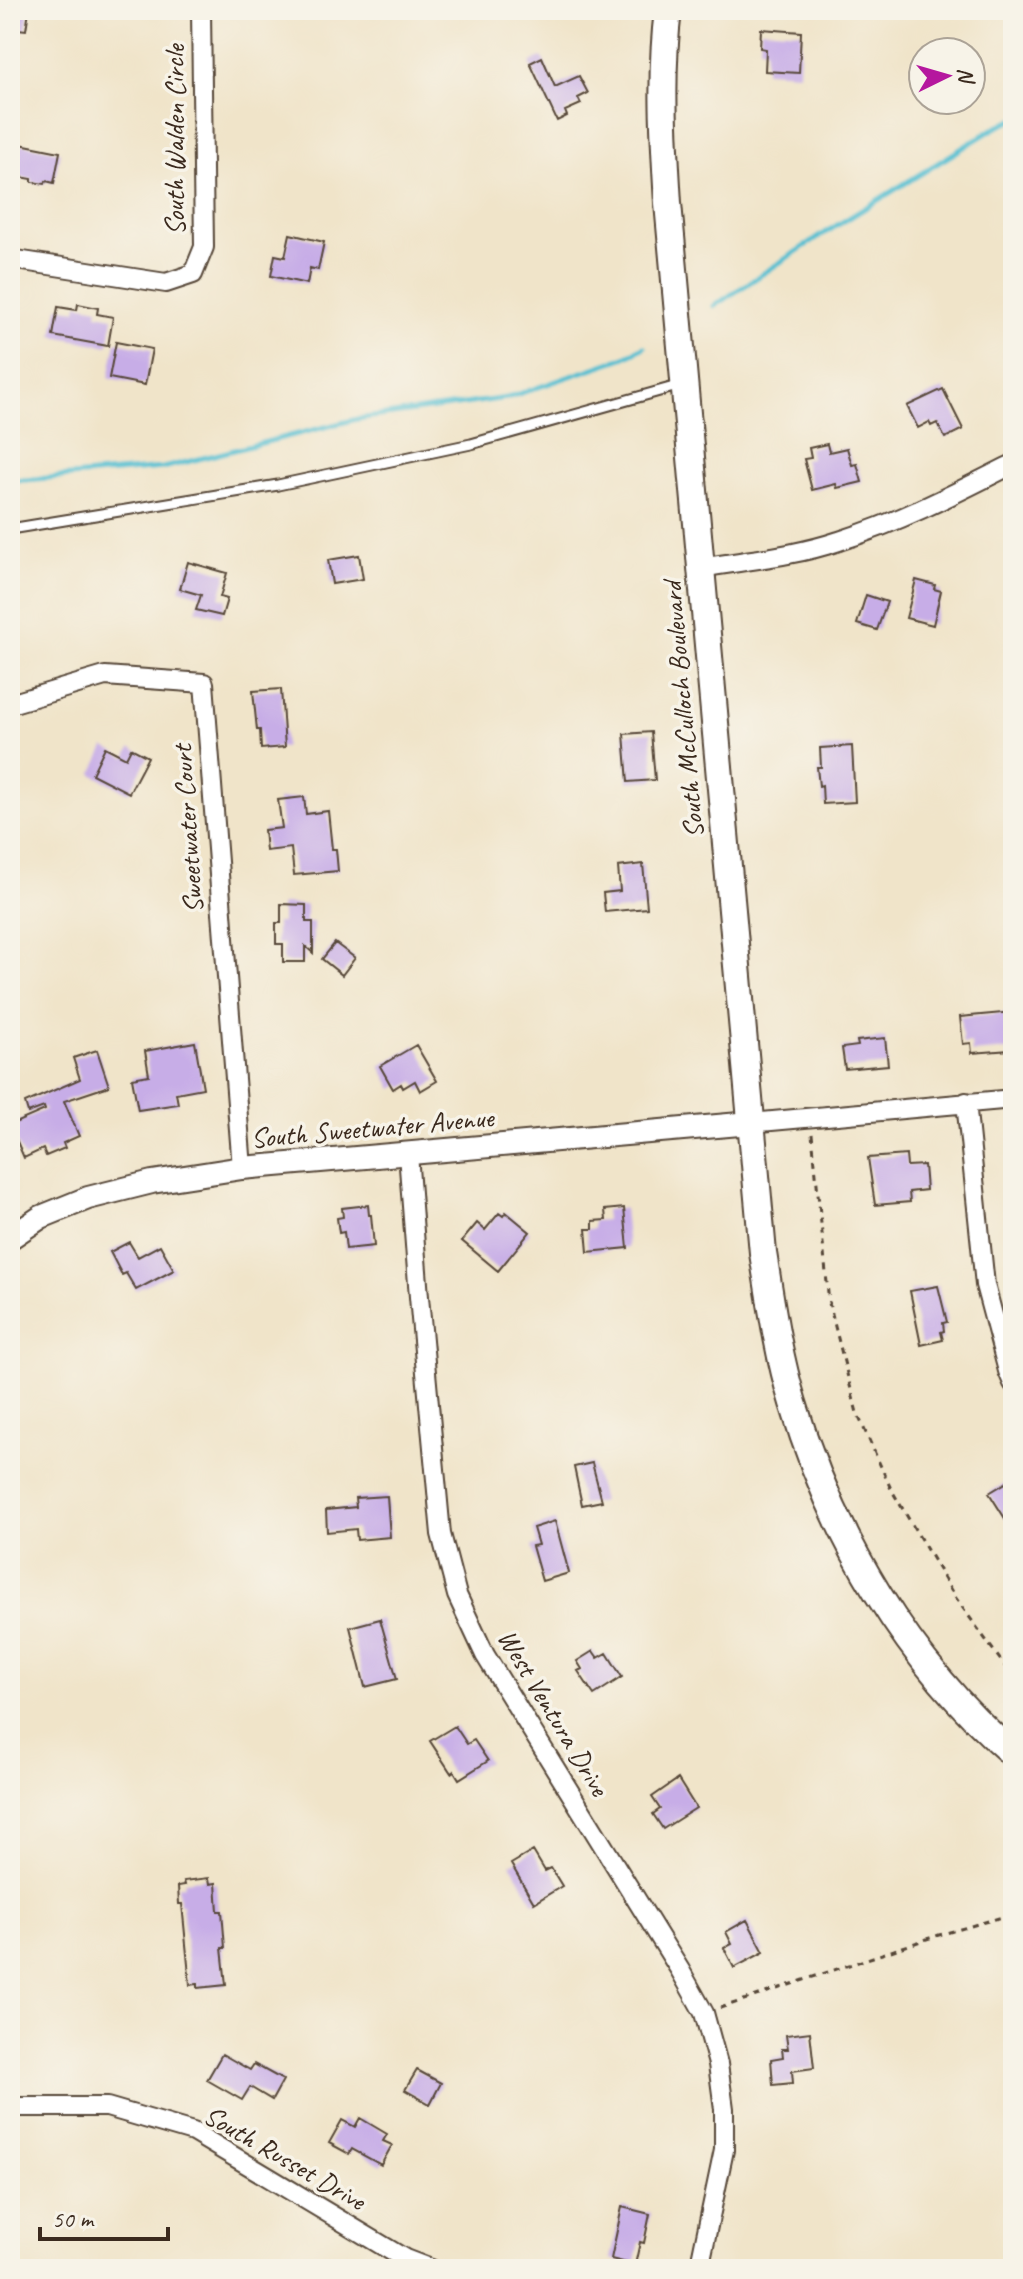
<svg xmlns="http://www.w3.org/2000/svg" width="1023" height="2279" font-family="Caveat,sans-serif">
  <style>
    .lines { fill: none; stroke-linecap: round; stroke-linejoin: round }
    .stream { stroke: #55bfd1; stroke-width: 5 }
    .building { fill: #c7ade7 }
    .service-casing { stroke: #564638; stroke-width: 13 }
    .minor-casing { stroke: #564638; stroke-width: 22 }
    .tertiary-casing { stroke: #564638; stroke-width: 26 }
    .secondary-casing { stroke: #564638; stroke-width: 30 }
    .path { stroke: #564638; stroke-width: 3; stroke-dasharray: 6 6; stroke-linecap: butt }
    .service { stroke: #fff; stroke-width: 9 }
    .minor { stroke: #fff; stroke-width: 18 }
    .tertiary { stroke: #fff; stroke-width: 22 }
    .secondary { stroke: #fff; stroke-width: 26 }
    .labels { text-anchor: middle; stroke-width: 7; stroke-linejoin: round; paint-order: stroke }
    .street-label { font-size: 28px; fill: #3b2a1e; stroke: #f7f3e8 }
  </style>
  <rect width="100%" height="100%" fill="#f7f3e8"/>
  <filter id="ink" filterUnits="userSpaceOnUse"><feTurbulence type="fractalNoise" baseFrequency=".0125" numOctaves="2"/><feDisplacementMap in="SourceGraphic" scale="16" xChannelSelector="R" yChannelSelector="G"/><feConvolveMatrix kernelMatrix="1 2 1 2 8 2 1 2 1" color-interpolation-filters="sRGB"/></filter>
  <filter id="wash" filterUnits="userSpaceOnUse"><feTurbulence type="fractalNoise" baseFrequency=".006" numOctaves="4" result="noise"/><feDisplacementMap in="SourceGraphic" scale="32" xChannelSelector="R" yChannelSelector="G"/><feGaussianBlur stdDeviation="1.8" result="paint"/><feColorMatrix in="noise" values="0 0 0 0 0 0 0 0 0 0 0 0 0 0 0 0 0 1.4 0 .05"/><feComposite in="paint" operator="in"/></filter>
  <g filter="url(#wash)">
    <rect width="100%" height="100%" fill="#f0e4c9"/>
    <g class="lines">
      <path class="stream" d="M714,306L823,234L993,129L1013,120
        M10,479L25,480L163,468L357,419L507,398L623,358L644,347"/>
    </g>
    <g id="blocks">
      <path class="building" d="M10,10H29L26,30L10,28Z
        M761,29L801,32L799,73L765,71L766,49L760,48Z
        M542,57L555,87L579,76L588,93L578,98L581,104L565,111L567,116L557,121L530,63Z
        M10,142L60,152L54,183L46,181L45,184L32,182V179L15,176L16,172L10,171Z
        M290,234L324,242L318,270L310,268L307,284L271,276L275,255L285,257Z
        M78,304L98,308L97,314L113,317L108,346L53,336L58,307L77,310Z
        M116,342L152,349L145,385L109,378Z
        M943,389L963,429L945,438L937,423L931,426L929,422L918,428L907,406Z
        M827,444L829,452L847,448L852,465L857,464L862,482L837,488L836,484L812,490L804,459L811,458L809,448Z
        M359,555L363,579L332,584L328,560Z
        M188,562L227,573L220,597L227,599L222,616L196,610L201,595L180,589Z
        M916,580L935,585L934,589L941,591L933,625L906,618Z
        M866,595L887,602L877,630L857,624Z
        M281,689L285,747L261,749L260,730H257L253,691Z
        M651,732L655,780L628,782L624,734Z
        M852,746L855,802L823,804L822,785L819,786L817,767H821L820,748Z
        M105,747L126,758L131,748L148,757L129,793L92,774Z
        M304,797L306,814L328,811L332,849H336L338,871L294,875L291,848L266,851L264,830L282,828L278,800Z
        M643,864L647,908L605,912L603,893L620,891L618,867Z
        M281,904L306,905V922H313V953L305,946V962H283V944H276V923H281Z
        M335,943L355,958L342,975L322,959Z
        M1013,1012V1040L1009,1041L1010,1050L972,1053L971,1043L963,1044L960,1017Z
        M885,1038L888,1065L845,1069L842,1048L858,1046L857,1041Z
        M195,1042L203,1088L176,1093L178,1104L138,1110L132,1078L149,1075L145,1051Z
        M416,1045L437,1081L420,1091L415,1081L403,1088L401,1084L393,1089L380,1066Z
        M97,1050L109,1086L64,1101L79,1136L63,1143L65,1148L46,1156L43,1149L24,1158L10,1125L45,1110L44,1107L28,1113L25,1103L80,1079L73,1058Z
        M906,1155L907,1166L924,1165L926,1190L909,1192L910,1202L875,1205L868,1158Z
        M368,1205L369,1215H371L374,1246L346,1249L344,1232L339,1233L337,1218L343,1217L342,1208Z
        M624,1208L628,1248L588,1252L586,1229H593V1221L606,1220L605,1210Z
        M506,1212L530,1232L498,1271L462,1241L477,1223L485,1230L499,1213L503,1216Z
        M129,1242L138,1257L160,1245L174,1270L136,1290L126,1273L122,1275L110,1252Z
        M938,1286L947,1322L943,1323L944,1331L941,1332L943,1340L921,1345L910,1291Z
        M592,1463L602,1501L582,1505L574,1467Z
        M1009,1481L1013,1488V1531L989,1493Z
        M387,1496L390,1537L357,1540L356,1529L327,1532L326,1510L356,1507L355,1498Z
        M555,1521L569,1573L542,1581L532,1546L538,1545L533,1528Z
        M380,1619L397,1679L365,1687L350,1627Z
        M593,1651L598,1658L607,1653L622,1677L594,1695L578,1671L582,1669L577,1661Z
        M455,1726L467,1744L474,1740L488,1761L459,1779L454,1771L451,1773L430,1741Z
        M678,1779L696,1808L663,1829L653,1814L660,1809L652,1797Z
        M533,1851L545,1871L551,1868L562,1886L534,1903L511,1864Z
        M209,1878L210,1884L216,1883L218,1911H222L225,1948H222L226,1985L198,1988V1984L190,1985L182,1904H179L178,1886L185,1885L184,1881Z
        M747,1920L764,1952L734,1968L724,1948L732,1944L726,1932Z
        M810,2032L814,2068L792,2071L793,2083L773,2085L771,2059L783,2057L782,2049H788L786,2035Z
        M222,2054L250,2070L254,2064L283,2080L272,2100L250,2087L242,2100L207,2080Z
        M417,2070L441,2083L430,2104L405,2090Z
        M360,2118L387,2134L383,2141L392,2145L381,2165L352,2149L349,2154L329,2143L342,2120L355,2127Z
        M622,2207L650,2214L644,2243L640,2242L635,2265L611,2259Z"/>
    </g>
  </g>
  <g filter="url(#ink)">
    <use href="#blocks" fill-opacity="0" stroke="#564638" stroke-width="2"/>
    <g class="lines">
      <g class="service-casing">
        <path id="service" d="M10,529L278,485L471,444L681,385"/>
      </g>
      <g class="minor-casing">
        <path id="minor" d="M10,259L166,283L193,274L204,247L201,10
          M701,568C747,560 795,556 839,541C900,522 956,493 1013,464
          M10,704L105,676L204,683L242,1168
          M966,1102L985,1285L1008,1371L1013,1383
          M751,1123L1013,1099
          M408,1154L419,1297L441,1534L457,1595L485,1655L680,1970L704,2013L718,2064L724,2109V2150L699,2269
          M10,2107H107L193,2132L405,2259L431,2269"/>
      </g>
      <g class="tertiary-casing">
        <path id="tertiary" d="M10,1238L41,1217L88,1198L152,1182L242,1168L751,1123"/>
      </g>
      <g class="secondary-casing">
        <path id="secondary" d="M668,10C660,75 664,138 668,203L763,1253C771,1303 778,1354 793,1403C832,1535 908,1664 1013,1754"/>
      </g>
      <path class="path" d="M812,1134L829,1303L857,1413L891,1489L955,1597L1004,1665L1013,1673
        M720,2008L939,1935L1013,1914"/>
      <use href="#service" class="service"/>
      <use href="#minor" class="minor"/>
      <use href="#tertiary" class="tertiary"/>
      <use href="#secondary" class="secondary"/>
    </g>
  </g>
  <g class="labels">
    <g class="street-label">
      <text transform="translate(174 140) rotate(-90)" y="10">South Walden Circle</text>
      <text transform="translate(682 710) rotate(-95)" y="10">South McCulloch Boulevard</text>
      <text transform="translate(187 829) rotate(-94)" y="10">Sweetwater Court</text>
      <text transform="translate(372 1127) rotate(-5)" y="10">South Sweetwater Avenue</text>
      <text transform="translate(554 1712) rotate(59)" y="10">West Ventura Drive</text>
      <text transform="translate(285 2157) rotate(30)" y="10">South Russet Drive</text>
    </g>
  </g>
  <rect width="1023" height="2279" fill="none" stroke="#f7f3e8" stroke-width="40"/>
  <g transform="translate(947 76) rotate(85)"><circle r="38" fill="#f7f3e8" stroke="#aca397" stroke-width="2"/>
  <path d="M0-6L14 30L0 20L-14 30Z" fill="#b5179e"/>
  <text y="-12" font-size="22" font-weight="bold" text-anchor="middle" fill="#3b2a1e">N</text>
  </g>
  <path d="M40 2227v12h128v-12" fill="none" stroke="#3b2a1e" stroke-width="4"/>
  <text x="52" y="2227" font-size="24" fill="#3b2a1e" stroke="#f7f3e8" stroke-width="6" paint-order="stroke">50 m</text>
</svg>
